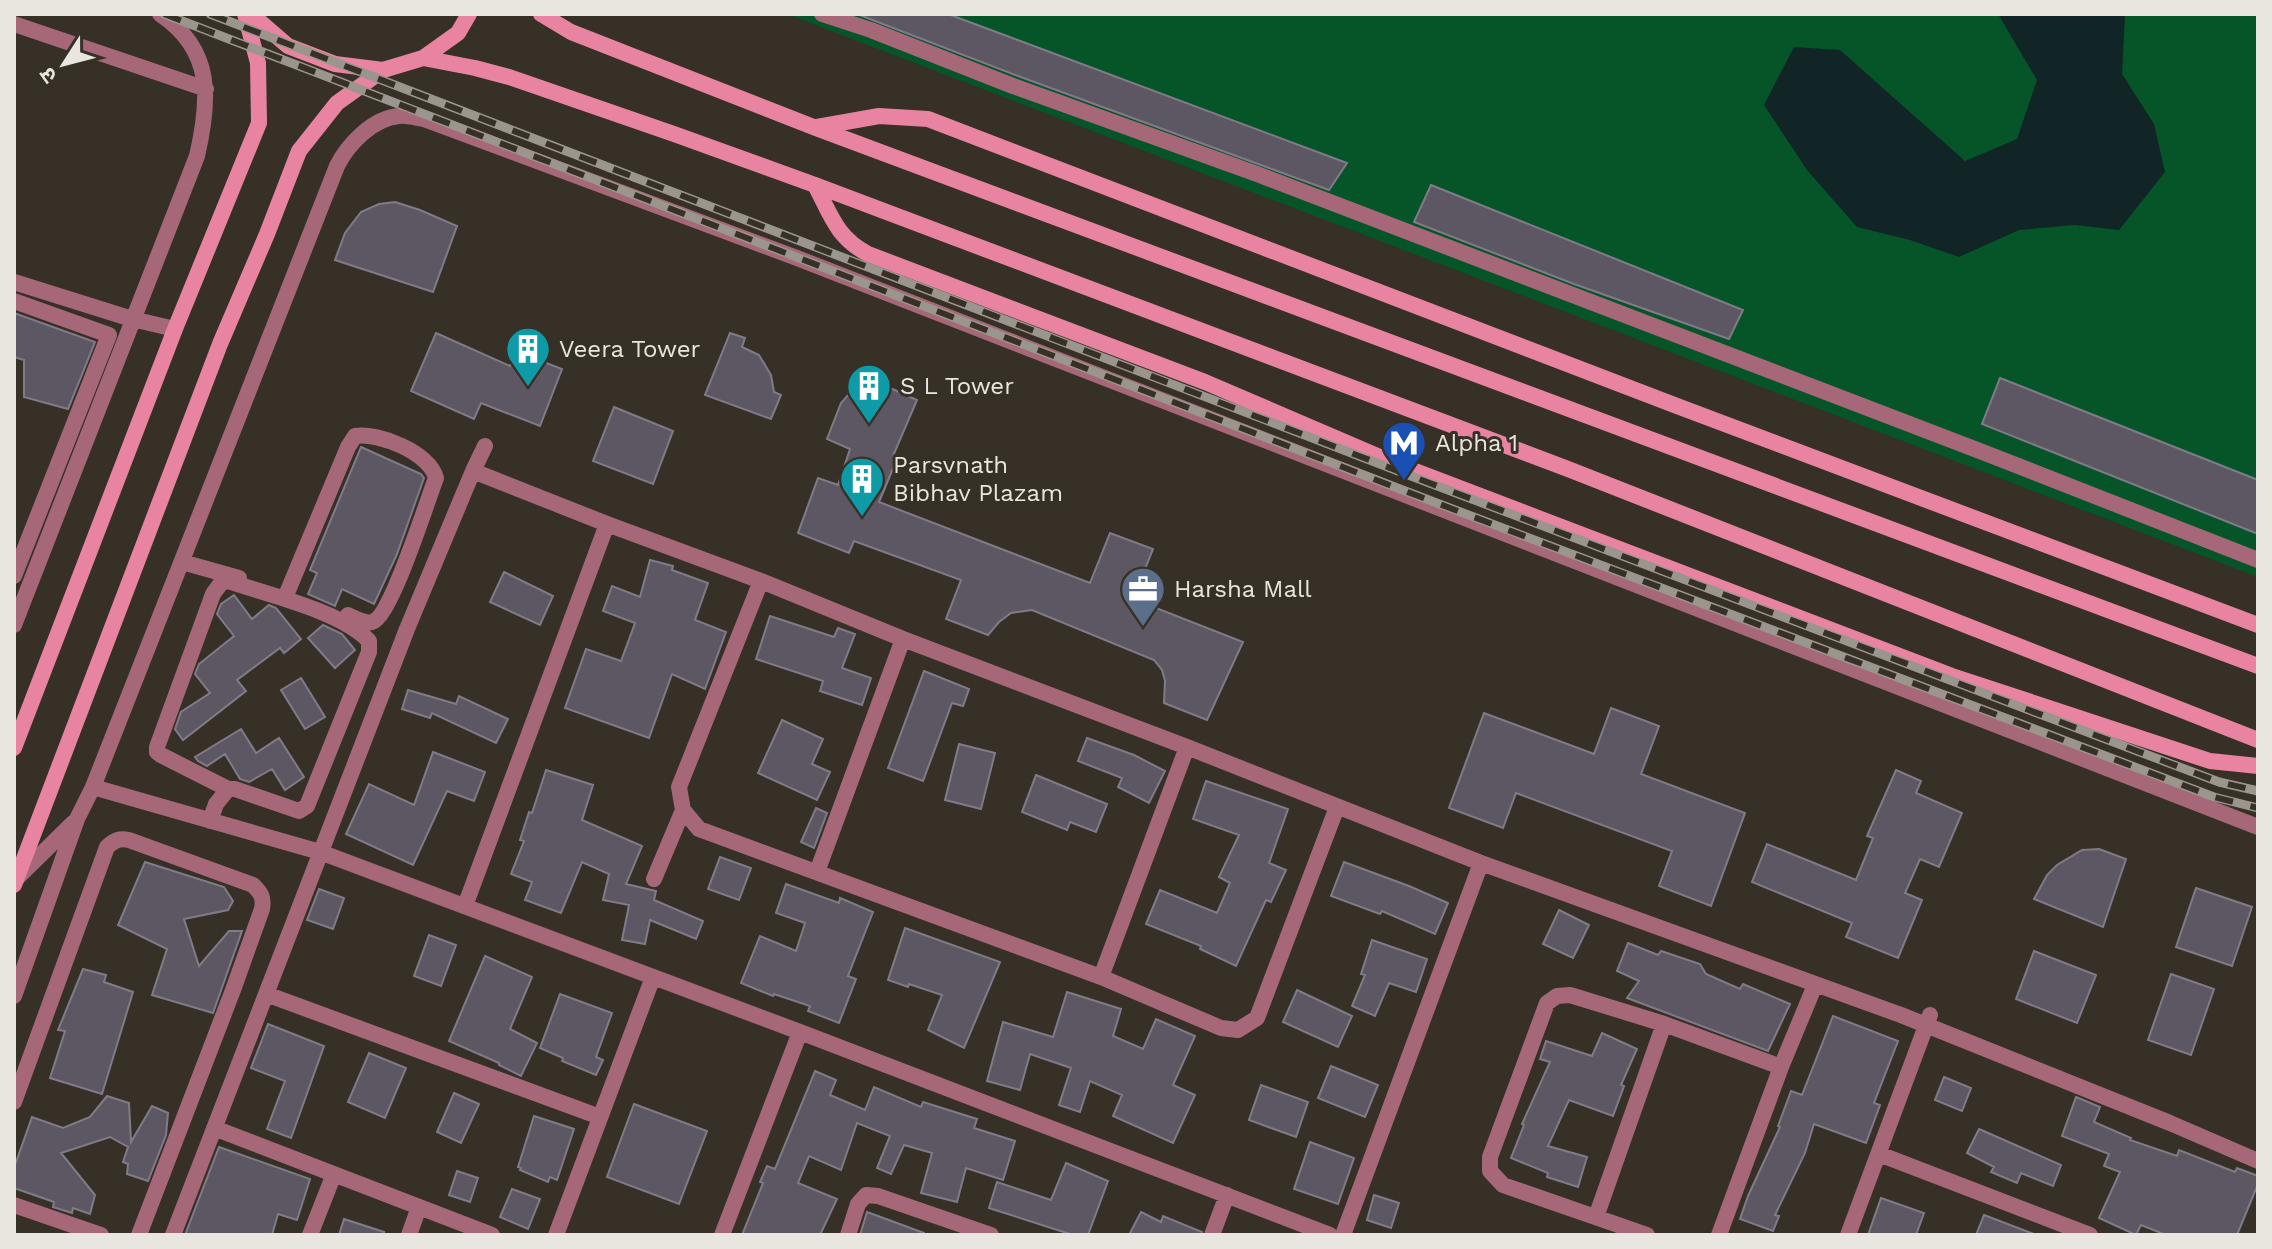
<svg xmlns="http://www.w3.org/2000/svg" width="2272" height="1249" font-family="'Work Sans','Noto Sans Devanagari',sans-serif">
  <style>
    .green { fill: #065528 }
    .water { fill: #112426 }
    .building { fill: #5c5762; stroke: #807b88; stroke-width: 2 }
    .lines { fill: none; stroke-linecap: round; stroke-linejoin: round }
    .street { stroke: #a66779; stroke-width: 16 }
    .secondary { stroke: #e884a1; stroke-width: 16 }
    .rail-casing { stroke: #9a958d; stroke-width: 9 }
    .rail { stroke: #363026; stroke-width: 6; stroke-dasharray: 18; stroke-linecap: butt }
    .labels { text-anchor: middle; stroke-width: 6; stroke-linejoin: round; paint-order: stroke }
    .poi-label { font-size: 24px; fill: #e9e6df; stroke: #363026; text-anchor: start }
  </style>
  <rect width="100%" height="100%" fill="#363026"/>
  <path class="green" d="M787,14H2258V577Z"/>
  <path class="water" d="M1998,14H2125L2122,74L2154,124L2165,172L2119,230L2075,225L2019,230L1959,257L1910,240L1857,227L1807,170L1764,105L1794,47L1840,50L1965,161L2017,139L2037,80Z"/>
  <path class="building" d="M857,14H948L1347,163L1329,190L1018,76Z
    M1431,185L1743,310L1729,339L1574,284L1414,222Z
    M395,202L420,210L457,226L433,292L335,260L345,233L361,212L379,204Z
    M14,313L95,342L68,409L24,397V360L14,357Z
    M436,333L510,366L516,351L562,369L540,426L481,403L474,419L411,391Z
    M730,333L745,338L742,347L759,355L771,375L774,392L781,395L771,419L705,395Z
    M2000,378L2258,480V534L1982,424Z
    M888,387L917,400L893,456L897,459L879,502L1090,583L1110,533L1153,549L1133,599L1243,642L1207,720L1164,703L1165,681L1162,670L1154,660L1032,610L1011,613L999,622L988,635L946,619L961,580L854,541L849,553L798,533L818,478L838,485L850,449L827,439L841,403L849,394L864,388L887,390Z
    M614,407L673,431L653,484L593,461Z
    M361,447L421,474L424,478L397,554L374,604L342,589L335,606L308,594L317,573L310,570Z
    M650,560L673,566L672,570L708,583L695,620L726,632L705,689L672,674L649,738L565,708L586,649L621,661L635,623L603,611L612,586L640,597Z
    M504,572L553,596L540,625L490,602Z
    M234,595L252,619L269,605L276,608L301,639L284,653L280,648L237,680L246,691L183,740L175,729L181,712L210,693L195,674L199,664L234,636L217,614L221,604Z
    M770,616L834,637L838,628L855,634L842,668L871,678L862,705L820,691L823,681L756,659Z
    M323,625L342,634L355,650L335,668L308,638Z
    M924,671L969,689L963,706L952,703L923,781L888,768Z
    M301,678L325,717L305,729L281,690Z
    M408,690L456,704L459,696L508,719L496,743L432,713L430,718L402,709Z
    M1611,708L1659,726L1641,774L1745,813L1711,906L1659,886L1672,851L1516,793L1503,828L1449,808L1484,713L1594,754Z
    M782,720L823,739L812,764L830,772L817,800L758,773Z
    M241,729L256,753L279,738L304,777L285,790L272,769L249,782L240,779L225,754L207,766L198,761L195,757Z
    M1087,738L1134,755L1165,771L1149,803L1118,787L1122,778L1078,761Z
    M959,744L995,753L981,809L945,800Z
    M433,752L485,772L474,801L447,791L413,865L346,834L369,784L414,805Z
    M546,770L593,785L582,820L642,846L626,884L656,891L654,900L703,921L696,939L650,920L645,944L622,940L629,905L603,900L609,874L582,862L561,913L525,900L532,882L511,874L524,841L520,840L529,812L532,813Z
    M1896,770L1921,781L1916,793L1962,813L1939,867L1920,859L1905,893L1922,900L1898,958L1846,937L1852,923L1752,882L1767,844L1856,880L1873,838L1867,836Z
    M1036,775L1107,804L1096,832L1070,822L1067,830L1022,812Z
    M1206,781L1288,809L1269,863L1286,870L1271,902L1266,900L1236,966L1200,949L1201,946L1146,924L1160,890L1217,913L1230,883L1219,877L1239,835L1193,819Z
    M816,808L827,813L814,848L801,842Z
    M2099,849L2126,859L2103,927L2034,899L2047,875L2057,865L2082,850Z
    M720,857L751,868L739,900L708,889Z
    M145,862L224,887L233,901L228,910L184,919L199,966L229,931H242L213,1013L152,995L167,949L118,925Z
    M1344,862L1409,886L1448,903L1435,934L1382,911L1380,914L1331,896Z
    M786,884L839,903L840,898L873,912L848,976L856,979L839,1023L808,1011L810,1006L774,994L773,996L741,983L760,936L796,951L805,923L776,913Z
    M2196,888L2252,907L2232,966L2176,947Z
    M319,889L344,898L333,929L307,920Z
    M1559,910L1589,925L1573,958L1543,944Z
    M905,928L1000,962L964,1048L928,1030L942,995L909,984L908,987L888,980Z
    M429,935L456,945L441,986L414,976Z
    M1372,940L1427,959L1416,992L1389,983L1375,1016L1352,1006L1365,975L1361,974Z
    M1628,943L1658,955L1661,951L1700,964L1706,974L1740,989L1743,984L1790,1004L1768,1051L1627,998L1639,981L1617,971Z
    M2034,951L2096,975L2077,1023L2016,999Z
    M485,956L532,977L510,1029L537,1043L521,1076L499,1065V1063L449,1041Z
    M83,969L106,975L104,982L133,992L102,1094L50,1078L65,1031L58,1030Z
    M2171,974L2214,989L2191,1055L2148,1040Z
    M1297,990L1352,1016L1338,1047L1283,1022Z
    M1067,992L1121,1009L1113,1036L1143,1049L1156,1019L1195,1036L1173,1085L1195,1095L1173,1143L1113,1116L1122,1095L1090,1081L1080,1112L1059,1105L1071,1068L1030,1054L1020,1090L987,1081L1003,1022L1053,1037Z
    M560,994L612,1013L596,1057L603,1060L596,1075L562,1061L563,1058L540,1048Z
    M1833,1016L1898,1041L1874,1103L1880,1105L1866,1143L1814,1124L1805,1153L1775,1215L1779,1216L1773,1231L1740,1219L1748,1196L1780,1127L1778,1126L1791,1091L1802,1095Z
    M268,1024L324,1046L291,1138L267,1129L285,1081L251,1068Z
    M1602,1033L1637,1049L1621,1085L1624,1086L1613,1116L1569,1100L1548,1146L1587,1157L1578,1187L1547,1177L1548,1173L1511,1158L1524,1125L1522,1124L1550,1062L1540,1059L1546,1041L1592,1056Z
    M369,1053L406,1068L385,1118L348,1102Z
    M1331,1066L1378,1085L1365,1117L1318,1098Z
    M815,1071L836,1080L830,1095L865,1110L874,1087L921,1107L923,1102L977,1119L974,1128L1015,1141L1003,1180L966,1168L957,1202L921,1193L932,1153L904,1145L891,1174L877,1168L890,1136L857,1123L841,1170L809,1156L798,1183L837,1199L820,1235H742L763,1183L760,1182L767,1166L775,1169Z
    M1944,1077L1971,1088L1962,1111L1935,1100Z
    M1261,1085L1308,1102L1296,1137L1249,1120Z
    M454,1093L479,1104L461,1143L437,1132Z
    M107,1096L129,1103L131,1142L152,1106L168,1113L166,1135L148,1181L127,1174L128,1164L123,1162L128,1147L110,1137L61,1153L95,1195L90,1214L73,1208L72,1213L53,1207L54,1202L14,1188V1168L32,1117L63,1128L90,1117Z
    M2076,1097L2100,1107L2094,1122L2131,1138L2130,1140L2177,1156L2179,1150L2235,1172L2237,1168L2258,1176V1184L2237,1235H2166L2141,1225L2136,1235L2099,1218L2120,1172L2104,1166L2109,1154L2062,1136Z
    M634,1104L707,1131L679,1204L607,1177Z
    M534,1116L574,1129L557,1180L550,1177L548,1182L520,1170L521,1168L518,1167Z
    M1979,1129L2061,1165L2053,1186L2021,1173L2017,1183L1991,1172L1994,1167L1967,1153Z
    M1310,1142L1354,1158L1338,1204L1294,1189Z
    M219,1147L310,1179L297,1220L278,1214L272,1235H185Z
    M1066,1163L1108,1181L1088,1235H1073L989,1208L997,1182L1051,1200Z
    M457,1171L478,1178L470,1202L449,1195Z
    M512,1189L540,1199L528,1229L500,1217Z
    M1374,1195L1399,1203L1391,1228L1367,1220Z
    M1881,1198L1924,1213L1916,1235H1868Z
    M867,1212L924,1233V1235H860Z
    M1141,1212L1161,1222L1163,1216L1202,1232L1201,1235H1129Z
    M1984,1215L2034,1234V1235H1976Z
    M344,1219L384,1232L383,1235H339Z"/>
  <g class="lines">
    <path class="street" d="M822,14L871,30L1013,86L1257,174L1985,453L2258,560
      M14,24L206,89
      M14,282L132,319L175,329
      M14,301L109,335L14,576
      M485,446L473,471L607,524L761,581L903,639L1187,747L1481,863L1901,1015L2170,1123L2258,1161
      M182,562L239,578
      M761,581L679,787L683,810L699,829L1101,977L1221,1028L1238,1030L1257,1018L1337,807
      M287,593L348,447L355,436C379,432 430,453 436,478C427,501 391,617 372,622C364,624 355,618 348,615
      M14,625L197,156C210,100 214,50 160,14
      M93,787L320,852L800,1032L1330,1235
      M210,821L216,804L228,789H235L299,811L307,806L369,652V641C341,611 268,595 228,581L221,583L213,594L157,747V752L161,755L228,789
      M817,872L903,639
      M17,878L73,823
      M654,879L683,810
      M465,906L607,524
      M1101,977L1187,747
      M266,994L600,1117
      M14,996L77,819L93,787L337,166C348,144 373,118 399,116C406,115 417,118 424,119L797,258L2258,827
      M14,1102L107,847C115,840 119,838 129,840L253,885C261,893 264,897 262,909L233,990L139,1235
      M214,1128L492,1235
      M1879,1154L2090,1235
      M14,1205L101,1235
      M1596,1217L1664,1024
      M173,1235L407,629L473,471
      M310,1235L334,1174
      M409,1235L419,1207
      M556,1235L653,977
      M722,1235L800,1032
      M848,1235L858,1204L866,1195L878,1196L991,1235
      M1212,1235L1227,1195
      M1343,1235L1481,863
      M1647,1235L1503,1185L1490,1171V1157L1547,1003L1557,996L1570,995L1664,1024L1781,1067
      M1719,1235L1781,1067L1815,985
      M1848,1235L1930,1015"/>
    <path class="secondary" d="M251,14L288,46L335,64L383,70L423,58L458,33L469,14
      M541,14L571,32L816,128L2258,666
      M423,58L475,68L509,77L674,134L815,185L1568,469L2258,740
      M817,127L879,116L928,119L1677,406L2258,625
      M815,185C831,215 836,237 868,254L1205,382L1394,463L1952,676L2210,761L2258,766
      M14,748L175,329L259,123L258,63L245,14
      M14,885L220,344L267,234L299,151L337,103L383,70"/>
    <g class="rail-casing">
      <path id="rail" d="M164,14L1405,491L2214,797L2258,808
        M210,14L1411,476L2219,782L2258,791"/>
    </g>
    <use href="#rail" class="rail"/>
  </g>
  <defs>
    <g id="building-pin" transform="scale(2.3)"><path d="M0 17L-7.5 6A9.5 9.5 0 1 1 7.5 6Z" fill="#0f9aa8" stroke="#363026"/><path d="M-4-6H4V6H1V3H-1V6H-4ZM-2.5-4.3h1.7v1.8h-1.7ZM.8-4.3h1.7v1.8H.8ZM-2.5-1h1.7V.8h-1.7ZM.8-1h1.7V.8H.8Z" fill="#fff"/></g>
    <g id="metro-pin" transform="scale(2.3)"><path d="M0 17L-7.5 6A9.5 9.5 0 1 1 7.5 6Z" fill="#1a4fb4" stroke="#363026"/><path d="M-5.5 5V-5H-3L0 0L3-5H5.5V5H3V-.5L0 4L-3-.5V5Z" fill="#fff"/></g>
    <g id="office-pin" transform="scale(2.3)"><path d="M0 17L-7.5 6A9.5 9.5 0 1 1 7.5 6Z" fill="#5c6f8a" stroke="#363026"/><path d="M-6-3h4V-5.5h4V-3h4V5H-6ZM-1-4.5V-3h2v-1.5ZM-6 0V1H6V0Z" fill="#fff"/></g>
  </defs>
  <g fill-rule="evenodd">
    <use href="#building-pin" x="528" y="349"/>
    <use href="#building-pin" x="869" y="386"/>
    <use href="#metro-pin" x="1404" y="443"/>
    <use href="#building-pin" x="862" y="479"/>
    <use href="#office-pin" x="1143" y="589"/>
  </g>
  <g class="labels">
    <g class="poi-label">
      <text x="559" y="357">Veera Tower</text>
      <text x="900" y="394">S L Tower</text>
      <text x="1435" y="451">Alpha 1</text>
      <text x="893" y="473">Parsvnath<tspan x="893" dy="28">Bibhav Plazam</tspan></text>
      <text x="1174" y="597">Harsha Mall</text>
    </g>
  </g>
  <rect width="2272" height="1249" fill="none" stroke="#e9e6df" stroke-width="32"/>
  <g transform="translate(64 64) rotate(234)" stroke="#363026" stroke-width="6" paint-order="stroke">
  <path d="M0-6L14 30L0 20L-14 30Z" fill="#e9e6df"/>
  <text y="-12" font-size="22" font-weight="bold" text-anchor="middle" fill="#e9e6df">उ</text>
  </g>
</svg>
